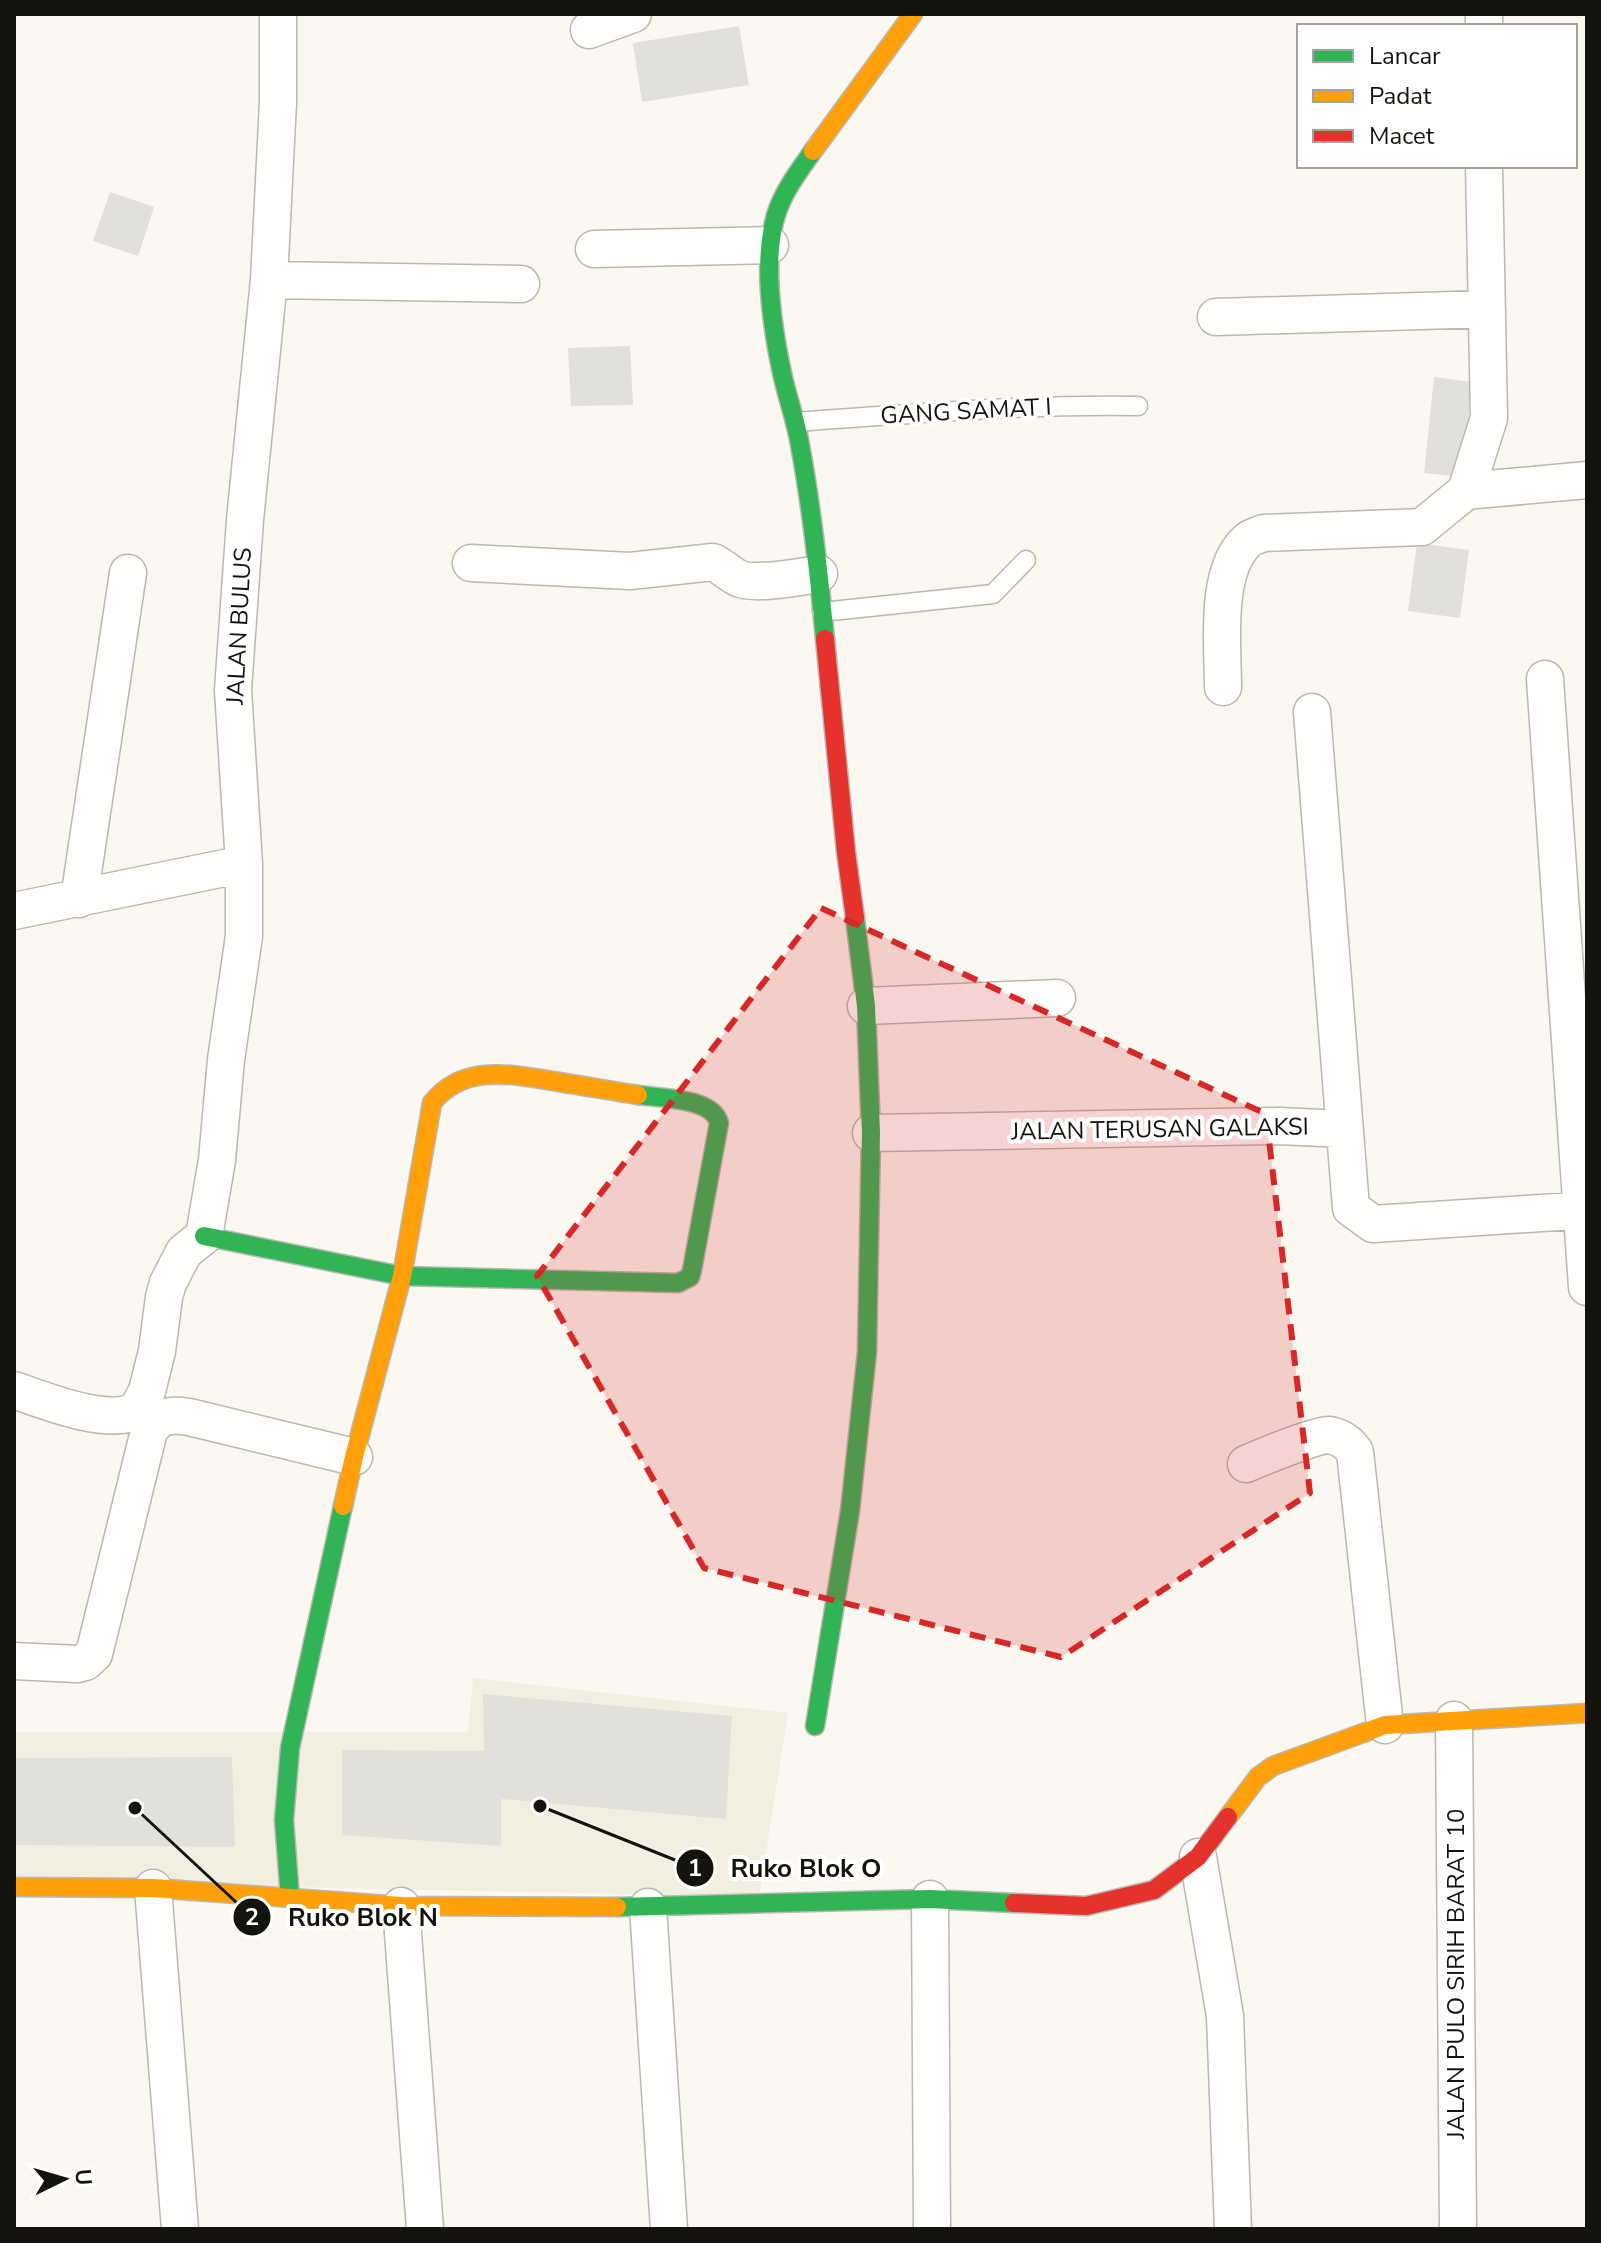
<svg xmlns="http://www.w3.org/2000/svg" width="1601" height="2243" font-family="'Nunito Sans',sans-serif">
  <style>
    .built { fill: #f3efe0 }
    .building { fill: #e1e0da }
    .lines { fill: none; stroke-linecap: round; stroke-linejoin: round }
    .lane-casing { stroke: #bab8b2; stroke-width: 21 }
    .street-casing { stroke: #bab8b2; stroke-width: 39 }
    .fast-casing { stroke: #bab8b2; stroke-width: 21 }
    .slow-casing { stroke: #bab8b2; stroke-width: 21 }
    .jam-casing { stroke: #bab8b2; stroke-width: 21 }
    .lane { stroke: #fefefd; stroke-width: 18 }
    .street { stroke: #fefefd; stroke-width: 36 }
    .fast { stroke: #30b455; stroke-width: 18 }
    .slow { stroke: #ff9f0a; stroke-width: 18 }
    .jam { stroke: #e5322d; stroke-width: 18 }
    .marked { fill: #d62828; fill-opacity: 0.2; stroke: #d62828; stroke-width: 6; stroke-dasharray: 16 10; stroke-linejoin: round }
    .labels { text-anchor: middle; stroke-width: 8; stroke-linejoin: round; paint-order: stroke }
    .street-label { font-size: 24px; fill: #14130e; stroke: #fff }
    .leader { fill: none; stroke: #14130e; stroke-width: 3 }
    .callout-dot { fill: #14130e; stroke: #fff; stroke-width: 3 }
    .mark-label { font-size: 24px; text-anchor: middle; font-weight: bold; fill: #fff }
    .callout-label { font-size: 26px; text-anchor: middle; font-weight: bold; fill: #14130e; stroke: #fff; stroke-width: 8; stroke-linejoin: round; paint-order: stroke }
  </style>
  <rect width="100%" height="100%" fill="#faf8f1"/>
  <path class="built" d="M473,1678L788,1713L759,1897L14,1881V1732H468Z"/>
  <path class="building" d="M739,26L749,85L642,102L633,43Z
    M110,192L154,207L138,256L93,241Z
    M630,346L633,405L571,406L568,348Z
    M1434,377L1472,382L1462,477L1424,473Z
    M1417,543L1469,550L1460,618L1408,611Z
    M483,1694L732,1716L726,1819L501,1799V1846L342,1835V1750L484,1751Z
    M232,1757L235,1847L14,1845V1758Z"/>
  <g class="lines">
    <g class="lane-casing">
      <path id="lane" d="M795,422C909,414 1023,404 1138,406
        M822,612L993,594L1026,560"/>
    </g>
    <g class="street-casing">
      <path id="street" d="M1484,26V14
        M589,30L633,14
        M594,249L770,245
        M269,280L521,284
        M1216,317L1487,309
        M1466,491L1587,480
        M471,563L630,571L713,562C722,566 735,578 740,579C759,585 798,577 819,574
        M1545,679L1587,1287
        M1223,687C1223,646 1214,571 1247,541C1251,537 1258,535 1264,533L1422,527L1466,491L1489,418L1484,166
        M1312,712L1351,1208L1373,1224L1587,1210
        M79,899L128,573
        M14,911L244,864
        M866,1006L1057,998
        M871,1133L1279,1126L1344,1129
        M14,1390C43,1400 109,1427 137,1410L147,1391L157,1351L164,1297L168,1283L184,1252L204,1236L217,1160L226,1060L244,936V864L233,690L245,520L269,280L278,102V14
        M1246,1464C1260,1458 1318,1434 1329,1435C1341,1437 1349,1443 1355,1452L1385,1725
        M14,1661L77,1664L85,1662L94,1654L149,1431C160,1415 170,1414 189,1417L354,1457
        M1454,1720L1458,2229
        M1198,1857L1225,2016L1233,2229
        M153,1888L180,2229
        M930,1899L932,2229
        M401,1906L425,2229
        M648,1907L669,2229"/>
    </g>
    <g class="fast-casing">
      <path id="fast" d="M813,151C799,171 783,192 776,215C762,261 772,326 782,373C787,397 796,420 800,445C812,509 819,574 825,639
        M204,1236L402,1276L678,1283L690,1277L692,1270L719,1123C713,1098 661,1098 638,1095
        M815,1726L850,1511L867,1352L871,1133L866,1006L855,918
        M290,1898L284,1820L290,1748L343,1506
        M617,1907L930,1899L1014,1903"/>
    </g>
    <g class="slow-casing">
      <path id="slow" d="M813,151L913,14
        M343,1506L354,1457L402,1276L432,1103C464,1062 514,1075 559,1082C585,1086 612,1091 638,1095
        M1228,1817L1258,1777L1273,1766L1385,1725L1587,1713
        M14,1887L153,1888L401,1906L617,1907"/>
    </g>
    <g class="jam-casing">
      <path id="jam" d="M825,639L846,852L855,918
        M1014,1903L1086,1906L1154,1890L1198,1857L1228,1817"/>
    </g>
    <use href="#lane" class="lane"/>
    <use href="#street" class="street"/>
    <use href="#fast" class="fast"/>
    <use href="#slow" class="slow"/>
    <use href="#jam" class="jam"/>
  </g>
  <path class="marked" d="M821,908L1266,1114L1310,1493L1061,1657L704,1568L537,1276Z"/>
  <g class="labels">
    <g class="street-label">
      <text transform="translate(966 411) rotate(-3)" y="8">GANG SAMAT I</text>
      <text transform="translate(239 626) rotate(-87)" y="8">JALAN BULUS</text>
      <text transform="translate(1160 1129) rotate(-1)" y="8">JALAN TERUSAN GALAKSI</text>
      <text transform="translate(1456 1974) rotate(-90)" y="8">JALAN PULO SIRIH BARAT 10</text>
    </g>
  </g>
  <path class="leader" d="M540 1806L695 1868M135 1808L252 1917"/>
  <g class="callout-dot">
    <circle cx="540" cy="1806" r="8"/>
    <circle cx="135" cy="1808" r="8"/>
    <circle cx="695" cy="1868" r="20"/>
    <circle cx="252" cy="1917" r="20"/>
  </g>
  <g class="mark-label">
    <text x="695" y="1876">1</text>
    <text x="252" y="1925">2</text>
  </g>
  <g class="callout-label">
    <text x="806" y="1877">Ruko Blok O</text>
    <text x="363" y="1926">Ruko Blok N</text>
  </g>
  <rect width="1601" height="2243" fill="none" stroke="#14130e" stroke-width="32"/>
  <rect x="1297" y="24" width="280" height="144" fill="#ffffff" stroke="#a1a19f" stroke-width="2"/>
  <rect x="1313" y="50" width="40" height="12" fill="#30b455" stroke="#a1a19f" stroke-width="2"/>
  <text x="1369" y="64" font-size="24" fill="#14130e">Lancar</text>
  <rect x="1313" y="90" width="40" height="12" fill="#ff9f0a" stroke="#a1a19f" stroke-width="2"/>
  <text x="1369" y="104" font-size="24" fill="#14130e">Padat</text>
  <rect x="1313" y="130" width="40" height="12" fill="#e5322d" stroke="#a1a19f" stroke-width="2"/>
  <text x="1369" y="144" font-size="24" fill="#14130e">Macet</text>
  <g transform="translate(64 2179) rotate(85)" stroke="#ffffff" stroke-width="6" paint-order="stroke">
  <path d="M0-6L14 30L0 20L-14 30Z" fill="#14130e"/>
  <text y="-12" font-size="22" font-weight="bold" text-anchor="middle" fill="#14130e">U</text>
  </g>
</svg>
